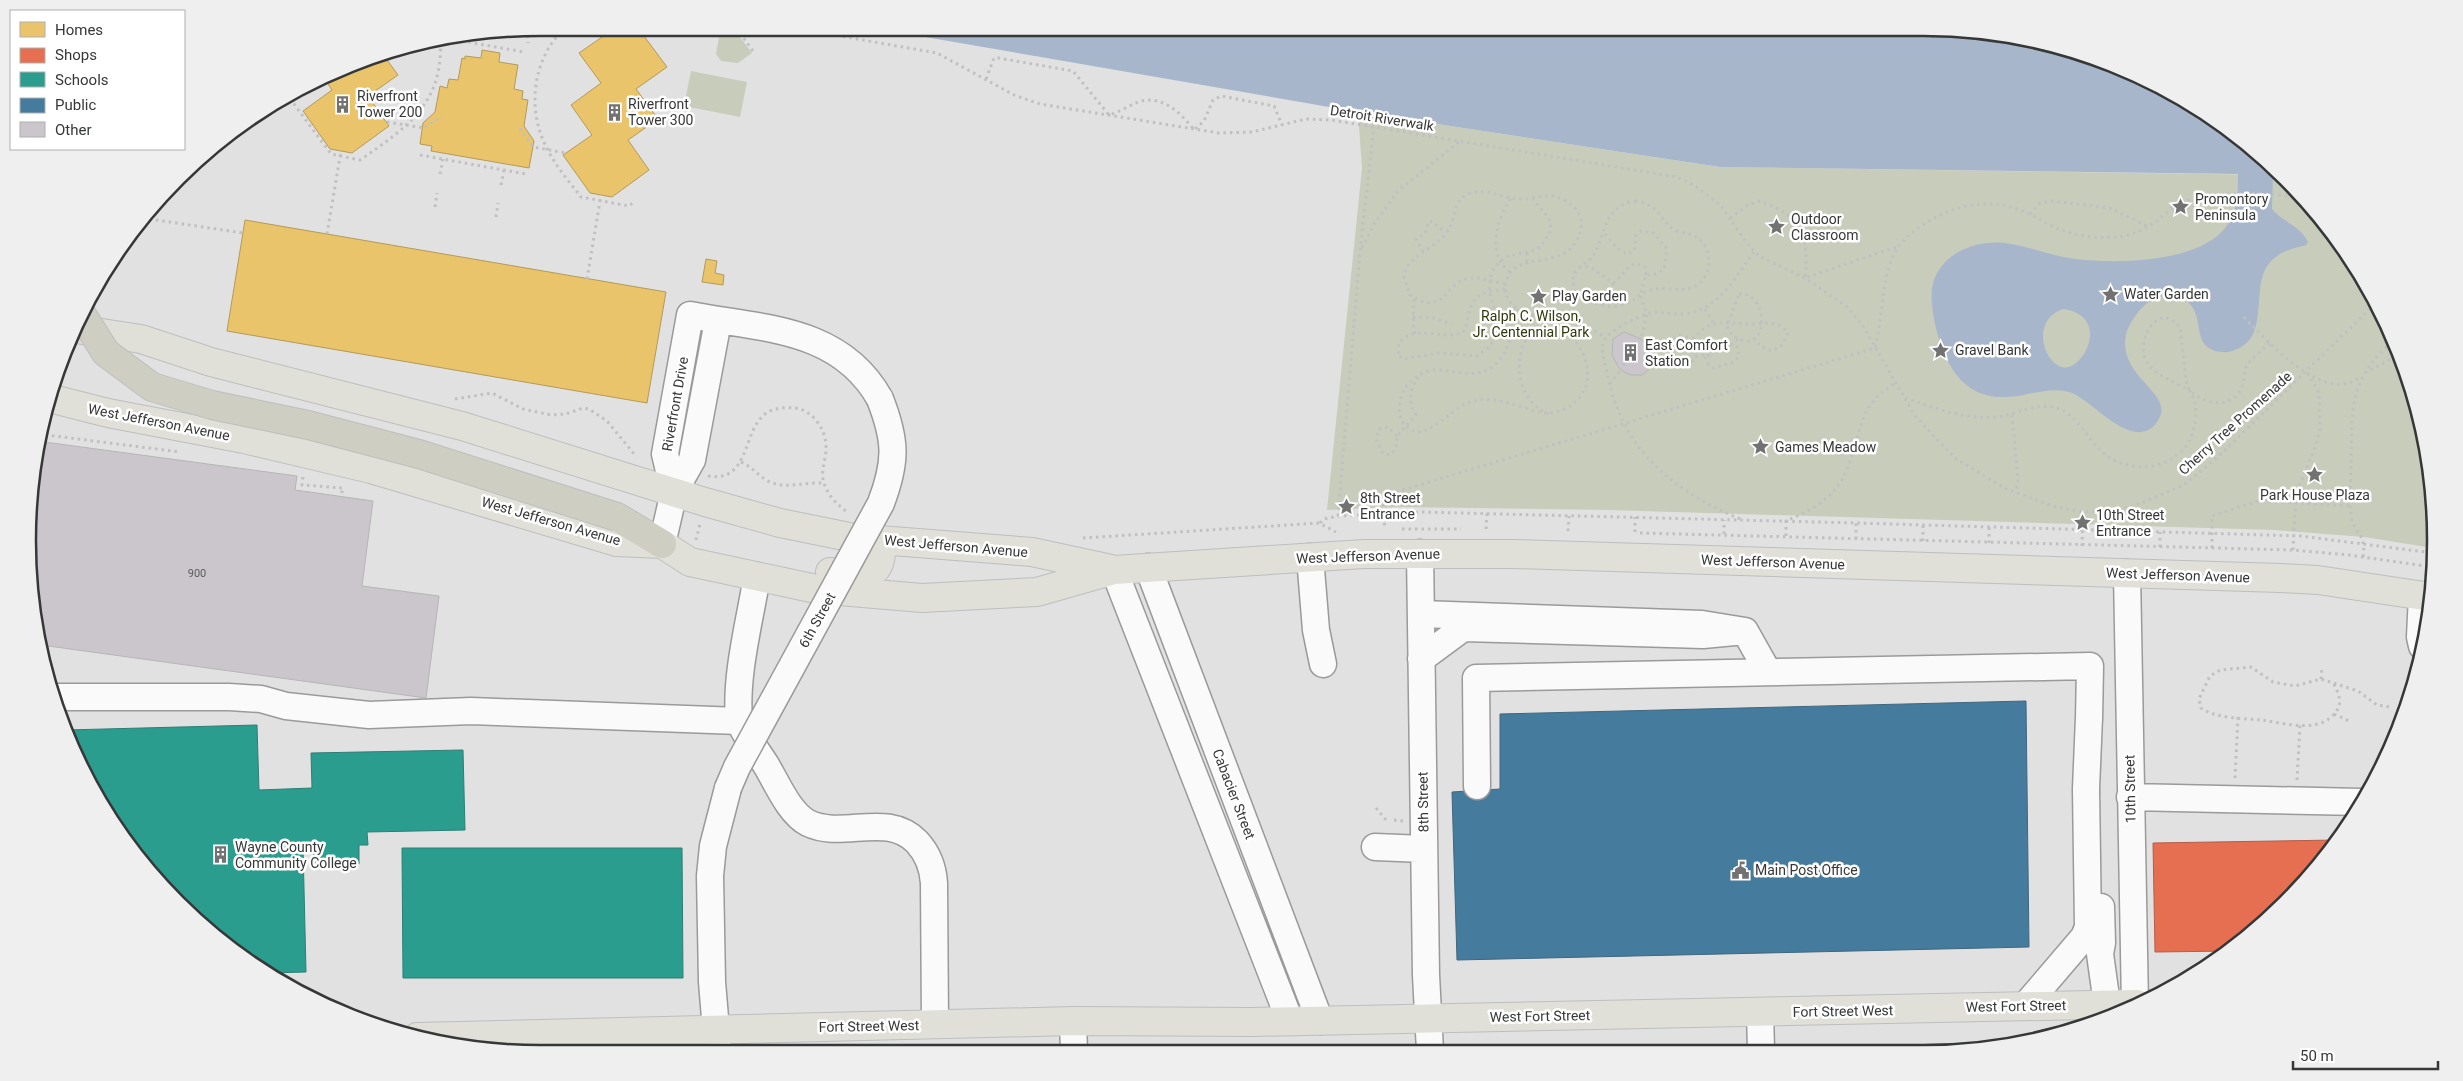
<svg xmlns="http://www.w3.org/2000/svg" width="2463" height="1081" font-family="Roboto,sans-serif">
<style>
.green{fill:#c8cdbb}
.water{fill:#a8b6cc;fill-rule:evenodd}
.homes{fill:#e9c46a;stroke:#b39a5b}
.shops{fill:#e76f51;stroke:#b25e49}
.schools{fill:#2a9d8f;stroke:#2e7e75}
.public{fill:#457b9d;stroke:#40677e}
.building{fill:#cbc6cc;stroke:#b6b5b6}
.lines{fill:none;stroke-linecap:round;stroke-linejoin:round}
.minor-casing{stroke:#9a9a9a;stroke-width:29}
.major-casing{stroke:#bdbebe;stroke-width:30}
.highway-casing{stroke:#bdbebe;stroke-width:30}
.path{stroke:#c0c0c1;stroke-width:3;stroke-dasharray:2.5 4;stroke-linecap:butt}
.minor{stroke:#fafafa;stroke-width:26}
.major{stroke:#e0e0d8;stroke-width:28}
.highway{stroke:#cecec2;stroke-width:28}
.minor-bridge-casing{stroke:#9a9a9a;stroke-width:29;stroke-linecap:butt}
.highway-bridge-casing{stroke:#bdbebe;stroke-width:30;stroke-linecap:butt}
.path-bridge{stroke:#c0c0c1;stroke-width:3;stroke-dasharray:2.5 4;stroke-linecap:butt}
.minor-bridge{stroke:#fafafa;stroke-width:26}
.highway-bridge{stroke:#cecec2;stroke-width:28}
.labels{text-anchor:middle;stroke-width:5;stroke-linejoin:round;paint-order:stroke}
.number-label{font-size:11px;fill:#5b5b5c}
.poi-label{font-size:14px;fill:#363737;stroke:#fff;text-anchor:start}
.street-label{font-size:14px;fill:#363737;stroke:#fff}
.park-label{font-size:14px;fill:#2f380d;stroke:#fff}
.rim{fill:none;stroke:#363737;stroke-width:2.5}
</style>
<rect width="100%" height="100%" fill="#e1e1e1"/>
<!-- green -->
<path class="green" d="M733,28L752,53L738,63L721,61L716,54L719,37Z
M691,71L747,82L740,117L684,106Z
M1358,112L1720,167L2280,175L2330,228L2383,314L2418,408L2434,507L2433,548L2364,537L2274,530L1609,510L1399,507L1327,510L1362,168Z"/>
<!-- water -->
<path class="water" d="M873,28H1923C1955,31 1989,32 2021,37C2105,50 2221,112 2279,174H2273L2272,209C2282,222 2301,226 2308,242L2306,245C2291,249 2277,252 2268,265C2250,288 2272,340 2232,351C2227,353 2220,352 2215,351C2195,344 2202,326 2194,310C2185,291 2161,293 2146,304C2138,311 2131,321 2127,331C2113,377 2179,393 2157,422C2134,454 2093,401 2072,393C2056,387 2039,392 2023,395C1978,404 1954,384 1940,342C1935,327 1930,304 1932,288C1938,254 1974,240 2005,243C2029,246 2051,256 2075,259C2118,264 2211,264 2232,217C2238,205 2238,187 2238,174L1720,167L1358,112ZM2063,309C2081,311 2094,323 2089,342C2087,350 2083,357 2077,362C2053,386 2022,323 2063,309Z"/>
<!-- homes -->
<path class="homes" d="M615,28H638L667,67L636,89L658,119L628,140L649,170L612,197L590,193L563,155L592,135L571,105L601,83L579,53Z
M482,50L500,53L499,62L518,65L514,89L523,91L522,99L528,100L524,126L534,141L529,168L431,151L432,146L420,144L423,123L435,112L440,86L447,88L449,79L458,80L462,58L465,59V56L481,58Z
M382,53L398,75L368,96L389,126L352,153L330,149L303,111L332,90L324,78Z
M245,220L666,292L647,403L227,331Z
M706,259L717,261L715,273L724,275L723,285L702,282Z"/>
<!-- shops -->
<path class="shops" d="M2337,840L2285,903L2235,947L2229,951L2155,952L2153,843Z"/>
<!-- schools -->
<path class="schools" d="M257,725L259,790L312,788L311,753L463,750L465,830L367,832L368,845H359V864H314L313,847H303L306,972L267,973L202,926L155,879L96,797L66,730Z
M402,848H682L683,978H403Z"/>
<!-- public -->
<path class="public" d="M2026,701L2029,947L1457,960L1452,792L1500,789V714Z"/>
<!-- building -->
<path class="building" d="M1624,332L1641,339L1650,350L1652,357L1650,368L1642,375H1631L1624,372L1619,368L1612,355L1613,339Z
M37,441L297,476L295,490L373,501L362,586L439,596L426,698L41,645L32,608L28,540Z"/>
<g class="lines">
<defs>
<path id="minor" d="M674,492L665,454L690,315C762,329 840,327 880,399
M662,544L674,492L692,460L718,321
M1420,553L1426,975L1430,1051
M1310,557L1316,630L1323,664
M1148,567L1320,1021
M1114,570L1290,1021
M2127,573L2135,1005
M757,576C750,620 735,675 739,719C741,730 760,755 766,765C777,783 789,813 808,823C843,840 887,811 917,842C928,854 933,867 934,883L935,1024
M1421,614L1702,624L1745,631L1703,635L1463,628L1421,659
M1745,631L1768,672
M2422,646L2420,637L2422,596
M53,697H229L261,699L286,706L369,715L471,711L739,721
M1477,786L1476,678L2090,666L2089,720
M2130,797L2361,802
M1375,847L1424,849
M2101,907L2102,943L2100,954L2107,1004
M2025,1006L2084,937L2088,927L2086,789L2089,717
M1760,1012L1761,1050
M1073,1021L1074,1052
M718,1053L712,982L710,876L713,846L728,788"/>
<path id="major" d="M76,329L141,339L211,362L462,426L705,502L780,523L854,538L1032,552L1111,569
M49,398L108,413L244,439L371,469L617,542L662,544L690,562L816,589L922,598L1037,592L1114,570L1364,554H1514L2280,578L2318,580L2431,597
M830,572C851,574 878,584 881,554L873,545L854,538
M417,1037L1073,1021L1252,1022L2137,1004"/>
<path id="highway" d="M617,517L662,544"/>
</defs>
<!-- minor casing -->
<use href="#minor" class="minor-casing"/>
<!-- major casing -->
<use href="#major" class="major-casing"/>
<!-- highway casing -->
<use href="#highway" class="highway-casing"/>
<!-- path -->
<path class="path" d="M565,28C534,56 527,105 544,142C552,162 568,180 581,197L629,206L634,202
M736,28L753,51
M834,28L840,36L937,53L1014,95L1040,104L1219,133L1252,132L1306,119L1331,120L1677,177L1694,185L1721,206L1746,242L1759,256L1805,278L1847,307L1863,326L1915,416L1955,458L2004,488L2052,506L2083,512L2112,511L2134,506L2184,485L2217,458L2376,303
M527,29L528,43
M462,41L524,52
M986,79L994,58H998L1073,71L1109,115C1119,112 1129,106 1138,102C1162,94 1181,113 1194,130L1204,121L1213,100L1221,96L1274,106L1282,125
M282,98L294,104L331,154L360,160C408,127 445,102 440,37
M420,155L526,174
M440,174L443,159
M501,185L504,170
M1635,201C1664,206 1657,221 1677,231C1684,234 1692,233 1698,238C1715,251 1712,281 1691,288C1679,292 1666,287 1654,289C1644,291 1638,298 1630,302C1611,311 1588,305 1574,290L1573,275C1579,266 1590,261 1593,256C1607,234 1602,206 1635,201Z
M435,207L437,193
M2030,214L2040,203L2051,201L2110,208L2147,226
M496,217L498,203
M143,218L243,233
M1730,218L1748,205L1759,201C1800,214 1810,238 1805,278L1899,246
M1605,234L1618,249L1627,254L1634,251L1636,235L1641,231L1654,233L1667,249L1664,269L1656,274L1646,275L1640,295L1647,314L1641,339
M1362,248L1374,224L1399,190L1459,142
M1423,252L1416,239L1425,233L1429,221L1433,222L1441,229L1448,231
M1527,253V263
M1579,267H1590L1613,283L1612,290L1604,297L1600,305
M1510,272C1486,254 1497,219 1511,198
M1613,283C1625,276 1629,256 1645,267L1646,275
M1505,284C1490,281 1470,272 1456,284C1443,295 1446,302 1425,303L1410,295L1404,277C1407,254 1435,250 1447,232C1457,220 1451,202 1468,194C1485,187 1502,198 1519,199C1532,200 1545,193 1557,197C1566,200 1576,207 1580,216C1583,223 1581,231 1578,238C1563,272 1514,249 1506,282C1504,289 1506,297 1511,303C1525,319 1546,315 1564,319C1579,323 1592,329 1605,337
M1505,289C1487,291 1473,293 1469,313C1467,320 1467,326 1463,332C1443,342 1415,322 1399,343L1398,356L1403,359L1439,353L1477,356L1489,347L1499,333L1498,321L1489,291L1491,275L1495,267L1505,257L1535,250L1542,245L1551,230L1549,218L1533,199
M1739,294C1762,291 1770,332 1751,341C1740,341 1731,337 1727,326Z
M1414,299L1413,324L1415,334
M1519,309C1511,330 1511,353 1492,367C1472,382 1450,366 1429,371C1392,381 1389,432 1422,432C1435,427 1446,417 1458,408C1484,390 1514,405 1541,413C1575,415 1598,386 1583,354C1577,340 1564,329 1553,318C1546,322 1538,325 1533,330C1509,355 1517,402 1549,414
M1705,309L1714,324
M1413,317L1433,318L1452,324
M2244,317C2266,340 2325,406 2360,377
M1694,339L1679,335L1673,340C1671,349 1677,360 1685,364L1693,361L1699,352
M1738,339L1734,343L1705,357L1699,352L1694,339C1709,317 1726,324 1747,324C1761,324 1778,319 1788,333L1781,346L1772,351L1762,347L1755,340
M1875,347C1883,318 1881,286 1892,258C1899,242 1912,232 1926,223C1953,205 1989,198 2020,210C2032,214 2042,221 2054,227C2074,236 2102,240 2124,236C2139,233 2153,225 2164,215C2168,212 2171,207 2175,205C2199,191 2275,191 2302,199
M1705,357L1709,365L1713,368L1734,362L1739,356L1736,341
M1623,365L1638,343
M2365,373L2398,355
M1610,384L1621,369
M1905,398C1935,408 1964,420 1997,417C2016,415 2033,403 2053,407C2086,414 2088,458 2129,465C2142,468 2155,467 2166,462C2181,455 2191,443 2194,428C2197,415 2197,402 2190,391C2169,378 2133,370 2146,335C2149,326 2156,319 2165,317L2177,323L2180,328L2187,386C2198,403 2228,411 2240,391C2245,383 2243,373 2247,365C2252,357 2263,350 2270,343
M455,399L492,393L523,409L551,415L566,414L583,408L589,409L607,421L635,455
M2012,415L2018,479L2016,493
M39,434L180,452
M1397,436L1387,427L1379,429L1376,439L1382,452L1390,455C1397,449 1397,444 1397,436L1416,415C1407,402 1410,390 1418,377
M741,462C753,467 759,477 770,482C786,489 806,482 824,483
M708,476C750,483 742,432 765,414C773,408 784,407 794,408C813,409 827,431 826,449C826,460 820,471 824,483C828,496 837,504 847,512
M303,477L302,485L343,488L341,496
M1382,497L1385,529
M1340,507L1366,501L1875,348
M1338,516L1360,251L1374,127
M1740,519C1674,491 1623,451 1608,377C1606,367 1601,353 1603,343C1606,331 1636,318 1647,314C1659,310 1670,315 1682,314C1718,312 1735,277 1754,252
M1320,523L1324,519L1338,516L1421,512L1856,523L2301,536L2433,553
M1402,529H1461
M1486,529L1487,513
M1568,531L1569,516
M1635,532V517
M1640,533L2293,550L2349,555L2432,567
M1724,534V520
M1786,536V521C1805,513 1824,504 1837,487C1857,461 1855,424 1872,403C1878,394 1887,389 1895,383
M1083,538L1319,523L1336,532
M1856,539V523
M696,540L700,524
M1923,541V525
M1989,543V527
M2082,546L2083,512
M2160,547V532
M2212,548V516L2258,501L2351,506
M2293,550L2296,493L2315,448L2320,429L2319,393L2307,372
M2427,552L2433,560
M2363,557C2367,532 2353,534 2351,515C2349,498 2351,479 2351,462C2352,411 2349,376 2393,342
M2321,679L2322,667
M2334,684C2339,694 2343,704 2335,713C2318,734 2285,723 2261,720C2242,718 2217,719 2201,708L2199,699L2210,676L2220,670L2251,667L2273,682L2295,686L2321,679L2358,691L2377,705L2390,707
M2334,714L2349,721
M2235,778L2238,717
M2297,780L2300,725
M1376,808L1386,820
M1394,820L1403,821"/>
<!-- minor -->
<use href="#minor" class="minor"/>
<!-- major -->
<use href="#major" class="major"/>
<!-- highway -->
<use href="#highway" class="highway"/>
<defs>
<path id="minor-bridge" d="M728,788L737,767L881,503C897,461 896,440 880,399"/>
<path id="highway-bridge" d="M82,315L106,353L152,387L212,405L308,425L419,454L617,517"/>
</defs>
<!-- minor-bridge casing -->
<use href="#minor-bridge" class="minor-bridge-casing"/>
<!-- highway-bridge casing -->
<use href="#highway-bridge" class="highway-bridge-casing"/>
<!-- path-bridge -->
<path class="path-bridge" d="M387,122L424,128L442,116
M520,128L533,147L566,153
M327,234L341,151
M587,279L601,195"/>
<!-- minor-bridge -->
<use href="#minor-bridge" class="minor-bridge"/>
<!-- highway-bridge -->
<use href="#highway-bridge" class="highway-bridge"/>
</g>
<!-- icons -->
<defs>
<symbol id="building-bare" viewBox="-9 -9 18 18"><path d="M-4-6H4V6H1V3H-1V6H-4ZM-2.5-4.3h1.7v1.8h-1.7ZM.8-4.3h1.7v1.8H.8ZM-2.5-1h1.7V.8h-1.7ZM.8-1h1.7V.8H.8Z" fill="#727272" stroke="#fff" stroke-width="2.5" paint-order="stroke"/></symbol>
<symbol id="sight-bare" viewBox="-9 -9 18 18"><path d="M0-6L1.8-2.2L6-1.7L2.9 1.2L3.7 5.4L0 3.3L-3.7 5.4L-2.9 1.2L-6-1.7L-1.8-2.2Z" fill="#727272" stroke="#fff" stroke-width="2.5" paint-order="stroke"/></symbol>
<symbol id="civic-bare" viewBox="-9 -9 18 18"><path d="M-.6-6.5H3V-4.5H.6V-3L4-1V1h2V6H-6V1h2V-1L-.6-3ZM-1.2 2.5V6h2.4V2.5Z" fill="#727272" stroke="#fff" stroke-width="2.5" paint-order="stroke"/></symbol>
</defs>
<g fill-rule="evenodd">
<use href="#building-bare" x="330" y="92" width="25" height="25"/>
<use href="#building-bare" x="602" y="100" width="25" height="25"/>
<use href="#sight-bare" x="2168" y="194" width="25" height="25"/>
<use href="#sight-bare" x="1764" y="214" width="25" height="25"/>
<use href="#sight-bare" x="2098" y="282" width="25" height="25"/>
<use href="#sight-bare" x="1526" y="284" width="25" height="25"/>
<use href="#sight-bare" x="1928" y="338" width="25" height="25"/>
<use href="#building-bare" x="1618" y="340" width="25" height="25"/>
<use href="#sight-bare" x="1748" y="434" width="25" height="25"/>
<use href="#sight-bare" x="2302" y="462" width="25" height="25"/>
<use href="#sight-bare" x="1334" y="494" width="25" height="25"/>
<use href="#sight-bare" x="2070" y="510" width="25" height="25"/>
<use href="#building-bare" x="208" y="842" width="25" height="25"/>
<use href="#civic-bare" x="1728" y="858" width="25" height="25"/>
</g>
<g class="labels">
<!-- number labels -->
<g class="number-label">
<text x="197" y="577">900</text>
</g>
<!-- poi labels -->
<g class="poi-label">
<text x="357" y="101">Riverfront<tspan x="357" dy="16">Tower 200</tspan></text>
<text x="628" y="109">Riverfront<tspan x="628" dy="16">Tower 300</tspan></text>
<text x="2195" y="204">Promontory<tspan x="2195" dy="16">Peninsula</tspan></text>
<text x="1791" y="224">Outdoor<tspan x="1791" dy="16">Classroom</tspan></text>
<text x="2124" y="299">Water Garden</text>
<text x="1552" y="301">Play Garden</text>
<text x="1645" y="350">East Comfort<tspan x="1645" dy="16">Station</tspan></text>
<text x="1955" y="355">Gravel Bank</text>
<text x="1775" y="452">Games Meadow</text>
<text x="2315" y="500" text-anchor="middle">Park House Plaza</text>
<text x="1360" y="503">8th Street<tspan x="1360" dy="16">Entrance</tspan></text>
<text x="2096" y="520">10th Street<tspan x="2096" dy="16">Entrance</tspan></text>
<text x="235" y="852">Wayne County<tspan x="235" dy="16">Community College</tspan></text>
<text x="1755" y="875">Main Post Office</text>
</g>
<!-- street labels -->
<g class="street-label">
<text transform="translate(1382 118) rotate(9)" y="5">Detroit Riverwalk</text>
<text transform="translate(675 404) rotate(-80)" y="5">Riverfront Drive</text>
<text transform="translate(159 422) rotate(11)" y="5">West Jefferson Avenue</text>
<text transform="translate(2235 423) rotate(-42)" y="5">Cherry Tree Promenade</text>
<text transform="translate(551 521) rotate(16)" y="5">West Jefferson Avenue</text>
<text transform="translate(956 546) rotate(5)" y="5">West Jefferson Avenue</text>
<text transform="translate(1368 556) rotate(-2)" y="5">West Jefferson Avenue</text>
<text transform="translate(1773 562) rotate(2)" y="5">West Jefferson Avenue</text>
<text transform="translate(2178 575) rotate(2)" y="5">West Jefferson Avenue</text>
<text transform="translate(817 620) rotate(-61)" y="5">6th Street</text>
<text transform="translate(2130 789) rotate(-91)" y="5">10th Street</text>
<text transform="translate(1234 794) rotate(69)" y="5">Cabacier Street</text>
<text transform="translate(1423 802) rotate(-91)" y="5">8th Street</text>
<text transform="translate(2016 1006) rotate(-1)" y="5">West Fort Street</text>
<text transform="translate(1843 1011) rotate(-1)" y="5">Fort Street West</text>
<text transform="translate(1540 1016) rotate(-1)" y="5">West Fort Street</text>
<text transform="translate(869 1026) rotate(-1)" y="5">Fort Street West</text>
</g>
<!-- park labels -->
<g class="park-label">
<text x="1531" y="321">Ralph C. Wilson,<tspan x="1531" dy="16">Jr. Centennial Park</tspan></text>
</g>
</g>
<!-- crop -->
<path d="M0 0H2463V1081H0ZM540 36H1923A504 504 0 0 1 2427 540V541A504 504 0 0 1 1923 1045H540A504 504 0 0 1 36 541V540A504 504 0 0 1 540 36Z" fill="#efefef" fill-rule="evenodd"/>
<path class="rim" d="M540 36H1923A504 504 0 0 1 2427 540V541A504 504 0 0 1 1923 1045H540A504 504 0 0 1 36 541V540A504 504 0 0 1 540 36Z"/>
<!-- legend -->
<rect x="10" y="10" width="175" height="140" fill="#ffffff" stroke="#afafaf"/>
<rect x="20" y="22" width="25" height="15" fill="#e9c46a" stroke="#afafaf"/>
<text x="55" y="35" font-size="15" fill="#363737">Homes</text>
<rect x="20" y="48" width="25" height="15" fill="#e76f51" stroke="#afafaf"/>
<text x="55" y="60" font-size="15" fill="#363737">Shops</text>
<rect x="20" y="72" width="25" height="15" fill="#2a9d8f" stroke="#afafaf"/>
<text x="55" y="85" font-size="15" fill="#363737">Schools</text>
<rect x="20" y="98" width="25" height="15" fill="#457b9d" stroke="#afafaf"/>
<text x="55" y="110" font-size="15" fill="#363737">Public</text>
<rect x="20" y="122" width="25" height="15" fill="#cbc6cc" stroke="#afafaf"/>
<text x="55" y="135" font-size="15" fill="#363737">Other</text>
<!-- scale -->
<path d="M2293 1061v8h145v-8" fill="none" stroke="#363737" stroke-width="2.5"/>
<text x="2300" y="1061" font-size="15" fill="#363737" stroke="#ffffff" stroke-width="4" paint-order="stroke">50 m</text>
</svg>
